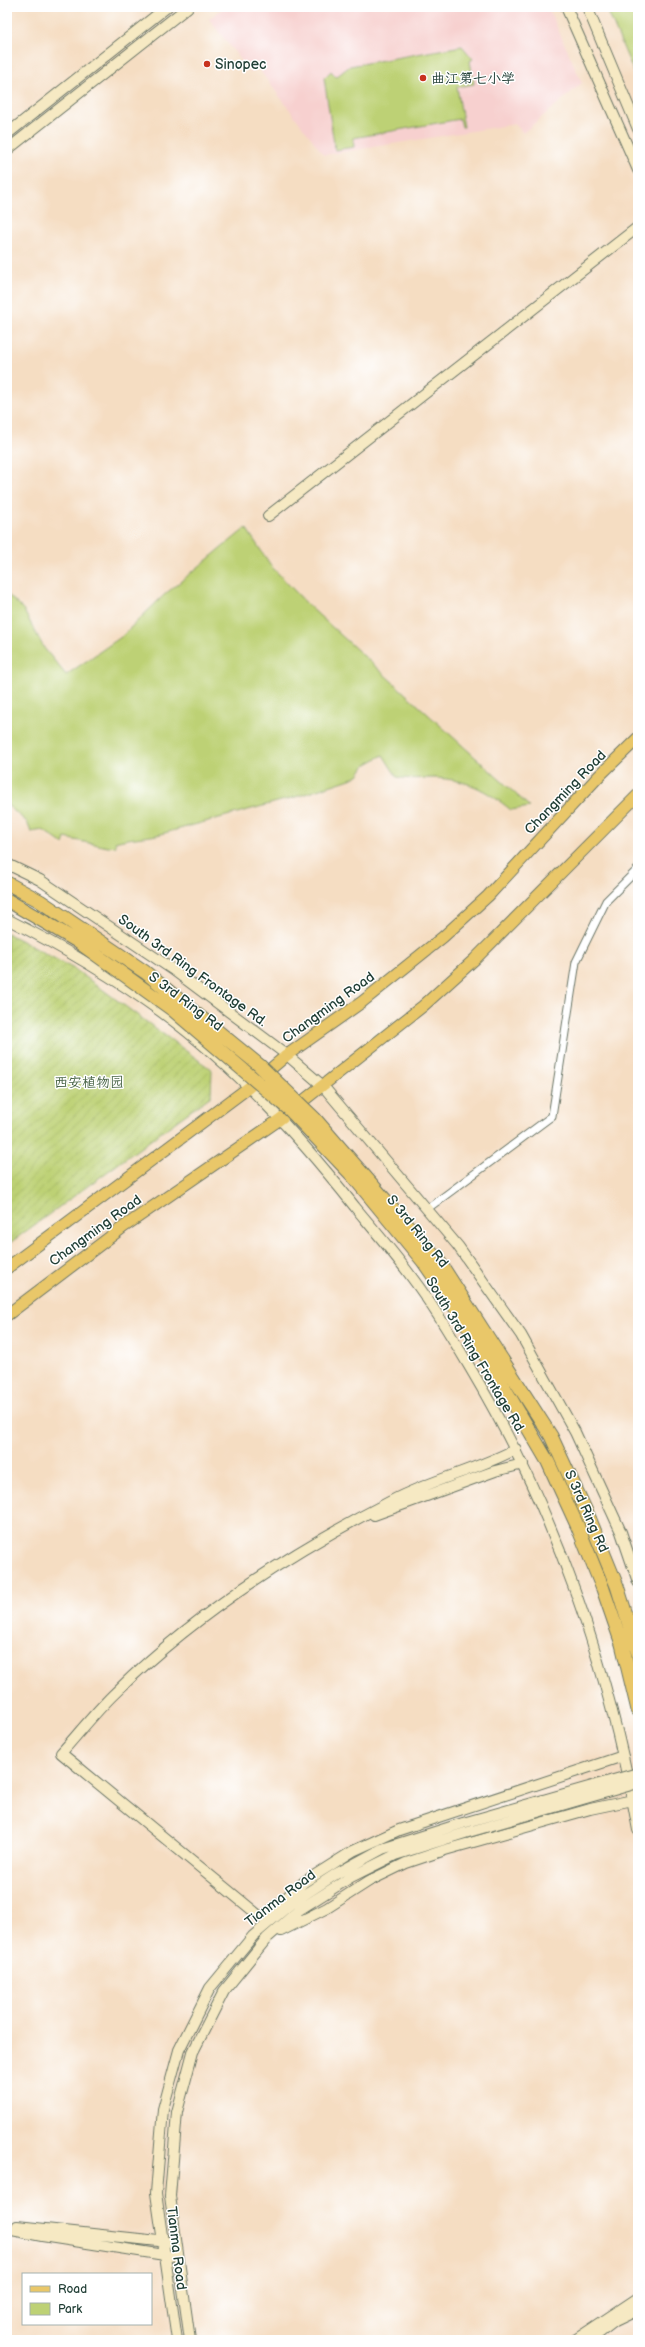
<svg xmlns="http://www.w3.org/2000/svg" width="645" height="2347" font-family="'Balsamiq Sans','LXGW WenKai TC',sans-serif">
<style>
.built{fill:#f7d0cf}
.green{fill:#bdd175;stroke:#6e8754}
.garden{fill:url(#garden-furrows);stroke:#6e8754}
.lines{fill:none;stroke-linecap:round;stroke-linejoin:round}
.street-casing{stroke:#6a7566;stroke-width:9}
.secondary-casing{stroke:#6a7566;stroke-width:12}
.primary-casing{stroke:#6a7566;stroke-width:13}
.highway-casing{stroke:#6a7566;stroke-width:15}
.street{stroke:#fff;stroke-width:7}
.secondary{stroke:#f6e9c3;stroke-width:10}
.primary{stroke:#e9c769;stroke-width:11}
.highway{stroke:#e9c769;stroke-width:13}
.secondary-bridge-casing{stroke:#6a7566;stroke-width:12;stroke-linecap:butt}
.highway-bridge-casing{stroke:#6a7566;stroke-width:15;stroke-linecap:butt}
.secondary-bridge{stroke:#f6e9c3;stroke-width:10}
.highway-bridge{stroke:#e9c769;stroke-width:13}
.poi-dot{fill:#c8321e;stroke:#fff;stroke-width:1.5}
.labels{text-anchor:middle;stroke-width:3;stroke-linejoin:round;paint-order:stroke}
.poi-label{font-size:14px;fill:#1f3d34;stroke:#fff;text-anchor:start}
.street-label{font-size:14px;fill:#1f3d34;stroke:#fff}
.park-label{font-size:14px;fill:#466244;stroke:#fff}
</style>
<defs>
<pattern id="garden-furrows" width="10" height="10" patternUnits="userSpaceOnUse"><rect width="10" height="10" fill="#bdd175"/><path d="M-1 1l2-2M0 10L10 0M9 11l2-2" fill="none" stroke="#a2b466"/></pattern>
</defs>
<rect width="100%" height="100%" fill="#fff"/>
<filter id="ink" filterUnits="userSpaceOnUse"><feTurbulence type="fractalNoise" baseFrequency=".025" numOctaves="2"/><feDisplacementMap in="SourceGraphic" scale="8" xChannelSelector="R" yChannelSelector="G"/><feConvolveMatrix kernelMatrix="1 2 1 2 8 2 1 2 1" color-interpolation-filters="sRGB"/></filter>
<filter id="wash" filterUnits="userSpaceOnUse"><feTurbulence type="fractalNoise" baseFrequency=".012" numOctaves="4" result="noise"/><feDisplacementMap in="SourceGraphic" scale="16" xChannelSelector="R" yChannelSelector="G"/><feGaussianBlur stdDeviation="0.9" result="paint"/><feColorMatrix in="noise" values="0 0 0 0 0 0 0 0 0 0 0 0 0 0 0 0 0 1.4 0 .05"/><feComposite in="paint" operator="in"/></filter>
<g filter="url(#wash)">
<rect width="100%" height="100%" fill="#f5ddc2"/>
<!-- built -->
<path class="built" d="M224,7H548L582,83L523,133L515,124L324,155L258,68L251,73L209,19Z"/>
<!-- green -->
<path class="green" d="M606,7H638V82Z
M462,46L473,59L470,61L474,84L457,87L464,127H462L460,119L353,138L354,147L335,150L324,78L331,71L336,77L350,66Z
M246,528L272,567L310,607L530,807L511,810C485,789 468,780 435,778C422,778 409,780 397,777L383,755L365,765L358,775L350,779L299,796L161,834C145,838 131,837 115,842L116,846L108,847L65,838L63,844L43,830L31,832L27,822L7,805V594L23,609L44,648L66,675L121,637L164,595Z"/>
<!-- garden -->
<path class="garden" d="M7,933L76,970L212,1070L211,1096L7,1245Z"/>
</g>
<g filter="url(#ink)">
<g class="lines">
<defs>
<path id="street" d="M427,1209L552,1116L576,962L606,901L638,869"/>
<path id="secondary" d="M566,7L638,170
M587,7L638,129
M7,134L167,7
M7,150L188,7
M268,516L638,227
M7,864L40,880L172,969L287,1055L323,1086L458,1246L521,1335L575,1432L621,1532L638,1582
M7,919C60,946 112,976 160,1011C233,1064 300,1137 355,1207C375,1231 395,1254 413,1279C434,1307 452,1337 469,1366C556,1512 608,1664 638,1830
M374,1515L495,1471L523,1464
M263,1918L304,1882L353,1851L399,1830L623,1756
M268,1923L61,1753C79,1733 96,1711 116,1692C196,1613 293,1551 393,1500C433,1479 477,1470 516,1449
M281,1931L327,1908L369,1881L406,1863L445,1850L590,1809L633,1800
M17,2226L168,2242
M7,2229L42,2236L171,2256
M177,2340L156,2193L163,2109L179,2050L210,1988L253,1936L293,1902L336,1874L382,1849L463,1823
M190,2340L170,2196L177,2112L193,2052L224,1991L267,1938L299,1910L351,1877L395,1855L465,1833
M575,2340L638,2298
M590,2340L615,2321L638,2310"/>
<path id="primary" d="M7,1268L248,1088L287,1055L362,1002L443,937L488,896L598,777L638,738
M7,1315L122,1228L279,1120L423,1006L475,959L638,795"/>
<path id="highway" d="M590,1520L617,1586L638,1653
M577,1525L603,1589L622,1644L638,1710"/>
</defs>
<!-- street casing -->
<use href="#street" class="street-casing"/>
<!-- secondary casing -->
<use href="#secondary" class="secondary-casing"/>
<!-- primary casing -->
<use href="#primary" class="primary-casing"/>
<!-- highway casing -->
<use href="#highway" class="highway-casing"/>
<!-- street -->
<use href="#street" class="street"/>
<!-- secondary -->
<use href="#secondary" class="secondary"/>
<!-- primary -->
<use href="#primary" class="primary"/>
<!-- highway -->
<use href="#highway" class="highway"/>
<defs>
<path id="secondary-bridge" d="M463,1823L638,1773
M465,1833L638,1783"/>
<path id="highway-bridge" d="M7,883L40,901L145,972L259,1065L315,1119L440,1263L551,1436L590,1520
M7,900L77,941L173,1010L289,1109L352,1175L423,1261L468,1326L548,1462L577,1525"/>
</defs>
<!-- secondary-bridge casing -->
<use href="#secondary-bridge" class="secondary-bridge-casing"/>
<!-- highway-bridge casing -->
<use href="#highway-bridge" class="highway-bridge-casing"/>
<!-- secondary-bridge -->
<use href="#secondary-bridge" class="secondary-bridge"/>
<!-- highway-bridge -->
<use href="#highway-bridge" class="highway-bridge"/>
</g>
</g>
<!-- markers -->
<g class="poi-dot">
<circle cx="207" cy="64" r="4"/>
<circle cx="423" cy="78" r="4"/>
</g>
<g class="labels">
<!-- poi labels -->
<g class="poi-label">
<text x="215" y="69">Sinopec</text>
<text x="431" y="83">曲江第七小学</text>
</g>
<!-- street labels -->
<g class="street-label">
<text transform="translate(565 792) rotate(-46)" y="5">Changming Road</text>
<text transform="translate(193 970) rotate(36)" y="5">South 3rd Ring Frontage Rd.</text>
<text transform="translate(186 1001) rotate(37)" y="5">S 3rd Ring Rd</text>
<text transform="translate(328 1007) rotate(-36)" y="5">Changming Road</text>
<text transform="translate(95 1230) rotate(-36)" y="5">Changming Road</text>
<text transform="translate(418 1231) rotate(51)" y="5">S 3rd Ring Rd</text>
<text transform="translate(476 1355) rotate(59)" y="5">South 3rd Ring Frontage Rd.</text>
<text transform="translate(587 1511) rotate(66)" y="5">S 3rd Ring Rd</text>
<text transform="translate(280 1898) rotate(-37)" y="5">Tianma Road</text>
<text transform="translate(177 2248) rotate(83)" y="5">Tianma Road</text>
</g>
<!-- park labels -->
<g class="park-label">
<text x="89" y="1087">西安植物园</text>
</g>
</g>
<!-- margin -->
<rect width="645" height="2347" fill="none" stroke="#fff" stroke-width="24"/>
<!-- legend -->
<rect x="22" y="2273" width="130" height="52" fill="#ffffff" stroke="#a5b1ae"/>
<rect x="30" y="2286" width="20" height="6" fill="#e9c769" stroke="#a5b1ae"/>
<text x="58" y="2293" font-size="12" fill="#1f3d34">Road</text>
<rect x="30" y="2303" width="20" height="12" fill="#bdd175" stroke="#a5b1ae"/>
<text x="58" y="2313" font-size="12" fill="#1f3d34">Park</text>
</svg>
